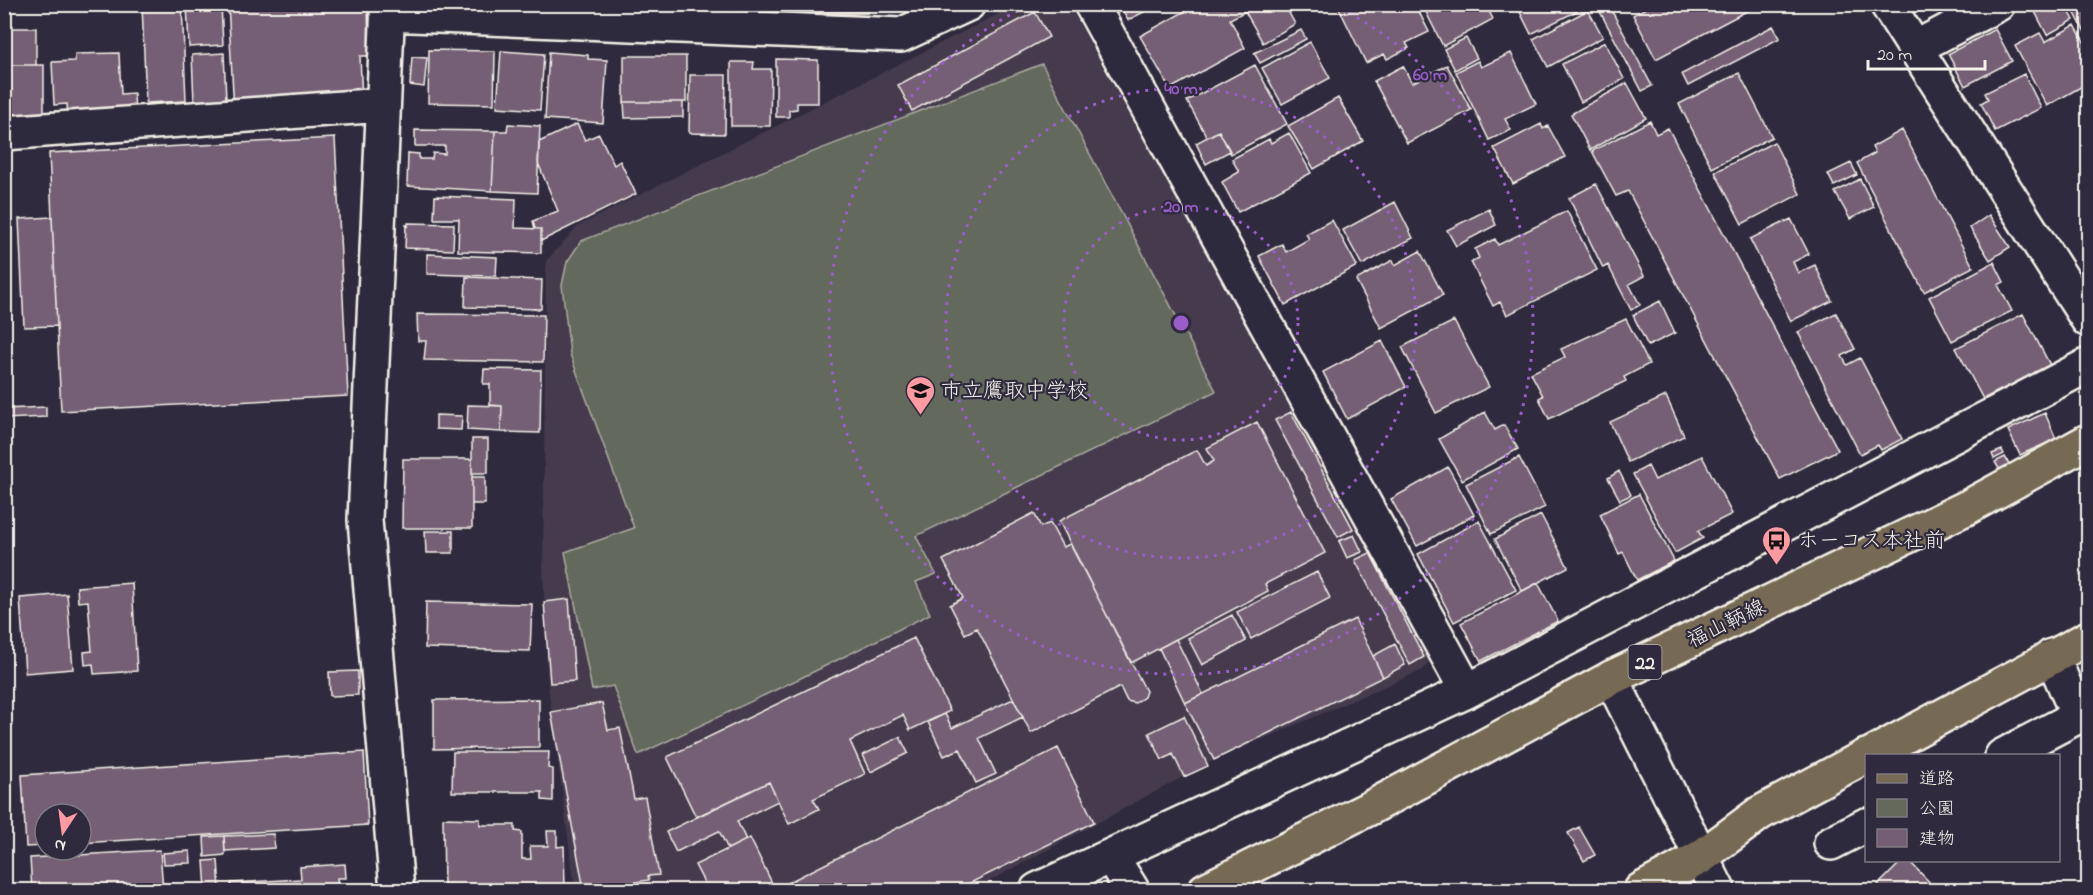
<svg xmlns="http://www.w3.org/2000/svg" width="2093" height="895" font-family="'Indie Flower','Klee One',sans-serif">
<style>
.built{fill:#443a4e}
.green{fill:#64695b;stroke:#acada2;stroke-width:1.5}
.building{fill:#745e75;stroke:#f4f1e8;stroke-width:1.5}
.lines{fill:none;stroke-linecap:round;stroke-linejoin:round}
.minor-casing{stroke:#f4f1e8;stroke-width:38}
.major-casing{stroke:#f4f1e8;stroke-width:38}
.minor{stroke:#2f2a3d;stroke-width:33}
.major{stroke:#776a54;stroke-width:33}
.ring{fill:none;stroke:#995dc9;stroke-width:3;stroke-dasharray:3 6}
.labels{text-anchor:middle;stroke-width:4.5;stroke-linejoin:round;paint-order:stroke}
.shield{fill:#2f2a3d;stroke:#b9b5b5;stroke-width:1.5}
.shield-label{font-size:20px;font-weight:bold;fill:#f4f1e8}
.poi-label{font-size:21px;fill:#f4f1e8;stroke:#2f2a3d;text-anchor:start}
.street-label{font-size:21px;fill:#f4f1e8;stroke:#2f2a3d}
.centre{fill:#995dc9;stroke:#2f2a3d;stroke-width:3}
.ring-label{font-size:18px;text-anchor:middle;font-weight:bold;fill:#995dc9;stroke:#2f2a3d;stroke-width:4.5;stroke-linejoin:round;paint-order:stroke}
</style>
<rect width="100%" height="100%" fill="#2f2a3d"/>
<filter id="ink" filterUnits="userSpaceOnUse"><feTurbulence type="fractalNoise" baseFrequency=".0167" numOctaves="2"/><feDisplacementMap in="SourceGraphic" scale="12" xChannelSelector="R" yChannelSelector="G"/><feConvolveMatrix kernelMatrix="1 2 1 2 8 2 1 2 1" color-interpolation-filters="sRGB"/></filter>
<g filter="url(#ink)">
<!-- built -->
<path class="built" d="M1016,5H1069L1431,660L1423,670L1214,760L973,890H575L548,685L543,571L546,261L578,226Z"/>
<!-- green -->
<path class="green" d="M1042,64L1216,391L916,536L936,574L916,582L930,614L809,674L638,755L613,686L592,690L565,552L634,528L570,354L562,285L567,262L581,241Z"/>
<!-- building -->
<path class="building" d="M142,4H182L186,101L146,103Z
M187,4H221L223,45L189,47Z
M228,4H368L369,56H360L362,101L234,110Z
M592,4H649V11L592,9Z
M654,4H684L683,12L654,11Z
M723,4H775V13L723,12Z
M781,4H868V13H781Z
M1145,4L1148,10L1128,20L1122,9L1130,4Z
M1198,4H1240L1244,12L1230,19L1245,48L1170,89L1140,36Z
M1241,4H1297L1299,7L1289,13L1295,24L1263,43Z
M1337,4H1415L1429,32L1406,43L1409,48L1387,59L1384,54L1366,63Z
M1422,4H1485L1493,19L1443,46Z
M1516,4H1579L1581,9L1531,34Z
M1596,4H1608L1652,86L1642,91Z
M1653,4H1760L1656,59L1633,15Z
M1929,4H1943L1933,11Z
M2031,4H2065L2074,20L2047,35Z
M2070,4H2088V38Z
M1588,10L1603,37L1548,67L1533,39Z
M1035,12L1049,37L912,111L898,85Z
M2075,25L2088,49V83L2047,106L2015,46L2040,33L2045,42Z
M1773,26L1780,38L1688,86L1682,74Z
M8,28H36V65H9Z
M1995,29L2012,61L1965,86L1948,54Z
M1301,30L1306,39L1260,63L1254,53Z
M1466,38L1477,58L1455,70L1444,49Z
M1310,42L1330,78L1282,104L1262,68Z
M1605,42L1624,79L1581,102L1562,64Z
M429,50L495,51L494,104L428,103Z
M501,51L544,54L540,110L497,107Z
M549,52L588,55V59L607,60L603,123L545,119Z
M119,53L121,94L134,93L135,115L68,117L67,104L54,105L52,62L75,61V54Z
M224,53L226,100L194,102L192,55Z
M1511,53L1536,104L1505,119L1511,130L1489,140L1456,72L1478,61L1481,67Z
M624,56H686V102H624Z
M412,57L427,58L424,87L410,85Z
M776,59L818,60V103H797V109L789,110V117H776Z
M731,62H754L753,69H771L770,126H731Z
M4,65H44V122H4Z
M1255,65L1287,124L1231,154L1219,131L1207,137L1187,101Z
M1447,65L1471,110L1407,143L1374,81L1403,66L1412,83Z
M1739,73L1772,137L1712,168L1679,104Z
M2024,74L2041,108L1995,131L1981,103L1988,99L1985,93Z
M690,75H726L725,134L689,133Z
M1627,83L1646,118L1590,150L1571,114Z
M1338,98L1363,141L1314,169L1288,126Z
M624,102H683V117L625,118Z
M1650,121L1656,134L1668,128L1838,450L1780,479L1628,191L1616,196L1592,151Z
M508,124L540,126L537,193L492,191L495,131H507Z
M577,124L585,140L599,134L614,165L620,161L636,194L541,241V229H535L533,221L558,211L538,163L539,142Z
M1541,124L1543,129L1548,126L1565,157L1513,184L1494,148Z
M415,130L495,131L492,191L407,186L408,153L419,154V159H432L433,153L445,154V146H415Z
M1902,130L1973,267L1924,292L1857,163L1875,153L1872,147Z
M1219,131L1230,151L1206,164L1196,143Z
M1289,133L1311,173L1238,212L1222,182L1239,172L1232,159L1269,139L1271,143Z
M335,138L348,396L61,411L49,153Z
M1774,142L1800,194L1742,224L1715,172Z
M1851,163L1857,175L1834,186L1828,174Z
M1860,179L1874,207L1850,219L1835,192Z
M1596,184L1644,276L1629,284L1640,305L1631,310L1608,265L1603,268L1569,198Z
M435,196L516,199L515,228L541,229V253L458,251L459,219H434Z
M1395,202L1413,238L1362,265L1343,230Z
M1489,209L1496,225L1456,246L1447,230Z
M1567,211L1597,270L1507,315L1500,302L1493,306L1471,262L1479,258L1475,249L1495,239L1498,245Z
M1989,215L2010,247L1990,260L1970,228Z
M52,217L57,326L24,327L19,219Z
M1791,219L1809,254L1793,262L1798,273L1815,265L1832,301L1791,321L1750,239Z
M1332,220L1357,266L1285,305L1259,256L1282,244L1286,252L1309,239L1306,234Z
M408,223L454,224L453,250L405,248L406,225L408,226Z
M1420,251L1443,295L1381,328L1356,280L1393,260L1395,265Z
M427,254L497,257L496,276L427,274Z
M1994,262L2004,282L1998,285L2012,311L1952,341L1929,297Z
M466,277L542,280L541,309L465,307Z
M1660,301L1675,333L1648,346L1633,315Z
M1836,313L1855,349L1842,356L1847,365L1860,358L1902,439L1881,450L1878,445L1860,454L1798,332Z
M417,314L544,315L543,362L424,360L426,341H418Z
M2023,314L2050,365L1983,399L1956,348Z
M1626,319L1649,364L1624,377L1626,381L1549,419L1539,398L1543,396L1531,373L1565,357L1561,349Z
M1454,321L1489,387L1436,413L1402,347Z
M1382,341L1406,387L1347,419L1323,372Z
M484,369L541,370L540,433L501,432L502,406L490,405V384H483Z
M1666,396L1684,436L1628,462L1610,422Z
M468,405L502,406L501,432L467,430Z
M46,407V417L4,419V409Z
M1291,412L1353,529L1338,537L1275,420Z
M1485,412L1495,430L1504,425L1518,449L1462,480L1439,439Z
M2045,413L2056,439L2020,455L2008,430Z
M436,415L462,416L461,430L436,429Z
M1257,422L1325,553L1265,584L1268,591L1131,663L1059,521L1197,450L1206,466L1214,461L1207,448Z
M472,439H488V473H472Z
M2002,450L2004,454L1994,459L1992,454Z
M1702,456L1732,514L1698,531L1703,538L1675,553L1633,474L1648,466L1655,480Z
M1519,457L1545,507L1491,534L1466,484Z
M2005,457L2011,467L2001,472L1995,462Z
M403,459H472V528H402Z
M1448,467L1474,515L1417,546L1391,499Z
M1619,471L1631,495L1620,500L1608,478Z
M472,477H485V504H472Z
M1639,494L1674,561L1637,580L1623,552L1619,554L1600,514Z
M1034,513L1041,527L1050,523L1063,547L1070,544L1146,691L1144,697L1135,703L1127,701L1120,687L1031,733L977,628L965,634L950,605L963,598L943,560Z
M1541,515L1568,567L1522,591L1495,539Z
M1479,521L1516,590L1454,622L1418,554Z
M425,531H453V553H426Z
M1354,535L1362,552L1347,558L1339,541Z
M1370,553L1424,657L1410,665L1355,560Z
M1317,572L1330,598L1251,639L1237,612Z
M132,583L137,671L94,674L93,664L85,665L84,652L92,651L88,601L78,602L77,587Z
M1538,583L1558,621L1481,661L1461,623Z
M67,594L73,669L25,673L20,598Z
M569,599L575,681L550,683L544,602Z
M426,602L532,604L530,651L425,648Z
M1232,615L1246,641L1202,665L1188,638Z
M1355,619L1383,677L1214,760L1185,703Z
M914,638L950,711L910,730L903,715L850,741L865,774L813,799L819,809L789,824L769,782L696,817L667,757Z
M1176,639L1203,694L1185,703L1159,648Z
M1395,644L1405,665L1383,677L1373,656Z
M358,671V695L330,696L329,672Z
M539,699V747L434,749V700Z
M1013,699L1023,717L979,738L996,774L976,783L960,749L944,756L928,722L945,714L952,728Z
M602,703L608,730L620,728L634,799L645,797L659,875L648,876L649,880L584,890L551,712Z
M1184,716L1208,766L1184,777L1173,754L1162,760L1149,733Z
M900,737L908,753L871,772L863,755Z
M1058,748L1094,822L956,890H708L695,865L750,838L775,889Z
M364,752L368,825L81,843V814H45V846L26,847L22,775Z
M453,752H549L548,768L553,769V801L542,800V792H452Z
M769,782L778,801L737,821L746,840L728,849L719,831L676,852L666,832Z
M443,818L480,819V825H515V831L522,832V859H531L530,846H548L547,831H557V847L564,846L565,890H444Z
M1579,827L1595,855L1584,861L1568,833Z
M273,834L275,848L225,851L224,836Z
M224,836L225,855L205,857L204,837Z
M160,850L163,890H32L30,858Z
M190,851L191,863L164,864L163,853Z
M218,860L220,890H206L204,861Z
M1903,860H1908L1937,890H1877L1875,888Z
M345,864L346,878H337L338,890H231V883L301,879L300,867Z"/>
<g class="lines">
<defs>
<path id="minor" d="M388,4L365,520L397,890
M1091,4L1467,691
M1887,4L2088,320
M387,14L901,35L968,4
M1915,48L1998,4
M4,133L383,105
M2052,656L2078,716
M1611,678L1718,890
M2002,756L2088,711
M1831,843L1866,825
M1111,856L1132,890
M1037,890L1467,691L2088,365"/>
<path id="major" d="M1868,756L2088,638
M1205,890L1370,808L1611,678L1968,507L2088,441
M1641,890L1701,857L1760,813L1866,756"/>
</defs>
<!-- minor casing -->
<use href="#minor" class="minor-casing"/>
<!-- major casing -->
<use href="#major" class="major-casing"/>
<!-- minor -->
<use href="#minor" class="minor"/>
<!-- major -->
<use href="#major" class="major"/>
</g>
</g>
<!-- distance rings -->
<g class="ring">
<circle cx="1181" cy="323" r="117"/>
<circle cx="1181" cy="323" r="235"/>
<path d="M1333 5A352 352 0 1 1 1029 5"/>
</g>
<!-- icons -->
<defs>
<symbol id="school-pin" viewBox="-11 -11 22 30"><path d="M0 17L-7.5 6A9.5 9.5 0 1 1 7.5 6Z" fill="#ff9aa2" stroke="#2f2a3d"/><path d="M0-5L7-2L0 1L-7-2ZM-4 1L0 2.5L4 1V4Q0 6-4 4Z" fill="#111"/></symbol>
<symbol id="bus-pin" viewBox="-11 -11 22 30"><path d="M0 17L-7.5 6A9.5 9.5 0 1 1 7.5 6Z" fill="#ff9aa2" stroke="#2f2a3d"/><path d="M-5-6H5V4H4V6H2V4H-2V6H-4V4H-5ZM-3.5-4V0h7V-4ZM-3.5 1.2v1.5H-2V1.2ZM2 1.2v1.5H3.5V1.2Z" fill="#111"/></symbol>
</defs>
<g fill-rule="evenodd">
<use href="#school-pin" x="904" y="374" width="33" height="45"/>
<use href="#bus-pin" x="1760" y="524" width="33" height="45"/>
</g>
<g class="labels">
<!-- shield labels -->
<rect class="shield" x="1628.5" y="645" width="33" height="34" rx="4.5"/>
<g class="shield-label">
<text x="1645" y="669">22</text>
</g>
<!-- poi labels -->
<g class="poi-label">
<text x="941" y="397">市立鷹取中学校</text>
<text x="1798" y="547">ホーコス本社前</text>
</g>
<!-- street labels -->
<g class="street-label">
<text transform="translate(1726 623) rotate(-26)" y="7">福山鞆線</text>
</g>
</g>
<circle cx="1181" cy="323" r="9" class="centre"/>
<g class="ring-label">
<text x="1430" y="80">60 m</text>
<text x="1181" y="94">40 m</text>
<text x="1181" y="212">20 m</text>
</g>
<!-- margin -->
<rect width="2093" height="895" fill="none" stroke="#2f2a3d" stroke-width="24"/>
<rect x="12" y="12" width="2069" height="871" fill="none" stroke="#f4f1e8" stroke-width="2" filter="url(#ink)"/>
<!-- legend -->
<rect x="1865" y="754" width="195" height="108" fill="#2f2a3d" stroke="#7e7a81" stroke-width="1.5"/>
<rect x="1877" y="774" width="30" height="9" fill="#776a54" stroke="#7e7a81" stroke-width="1.5"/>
<text x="1919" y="784" font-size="18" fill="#f4f1e8">道路</text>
<rect x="1877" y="799" width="30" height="18" fill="#64695b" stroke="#7e7a81" stroke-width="1.5"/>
<text x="1919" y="814" font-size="18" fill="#f4f1e8">公園</text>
<rect x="1877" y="829" width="30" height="18" fill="#745e75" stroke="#7e7a81" stroke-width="1.5"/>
<text x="1919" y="844" font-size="18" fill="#f4f1e8">建物</text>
<!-- north arrow -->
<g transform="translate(63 832) rotate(193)"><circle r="28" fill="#2f2a3d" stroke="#7e7a81" stroke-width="1.5"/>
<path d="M0-4.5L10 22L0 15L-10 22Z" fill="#ff9aa2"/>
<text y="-9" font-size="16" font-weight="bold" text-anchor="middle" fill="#f4f1e8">N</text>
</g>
<!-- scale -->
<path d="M1868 60v9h117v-9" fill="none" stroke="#f4f1e8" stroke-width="3"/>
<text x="1877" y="60" font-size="18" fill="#f4f1e8" stroke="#2f2a3d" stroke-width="4.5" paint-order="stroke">20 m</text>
</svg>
